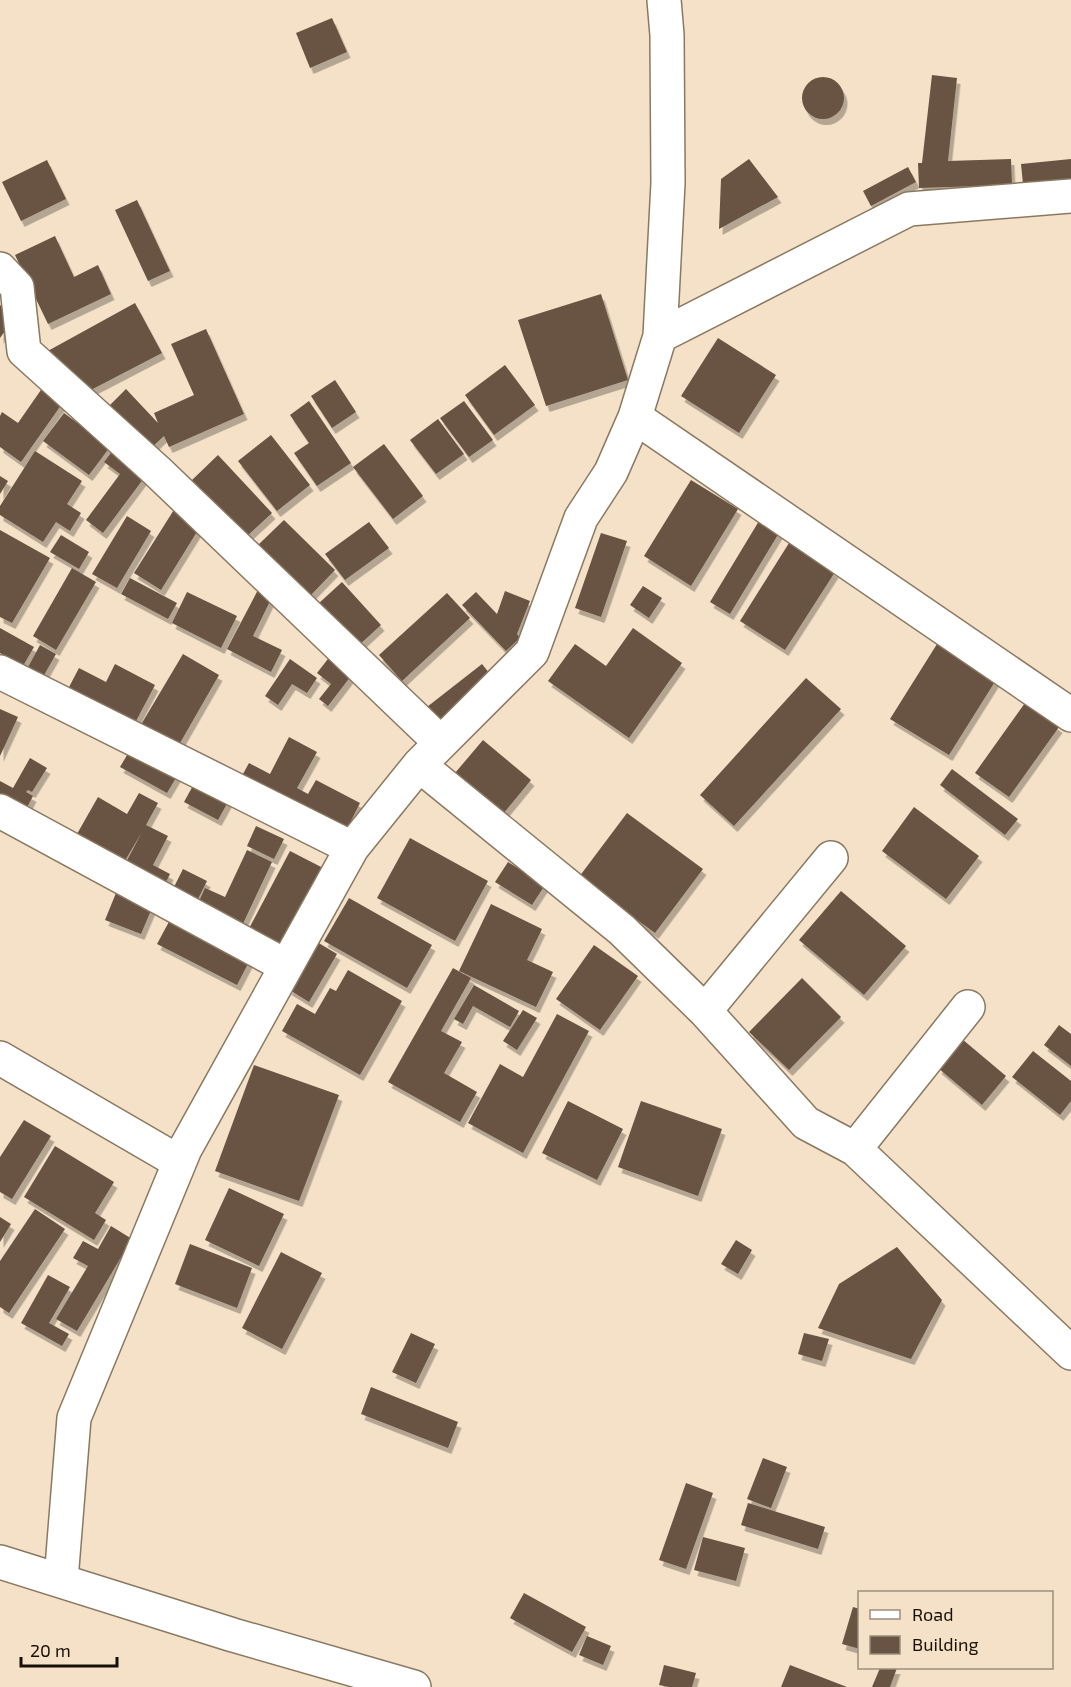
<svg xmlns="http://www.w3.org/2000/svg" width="1071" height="1687" font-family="'Exo 2',sans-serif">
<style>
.building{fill:#695342;filter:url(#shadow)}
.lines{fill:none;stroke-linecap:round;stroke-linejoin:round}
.minor-casing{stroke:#8a7961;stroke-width:36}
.secondary-casing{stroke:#8a7961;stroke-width:36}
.minor{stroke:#fff;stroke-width:33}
.secondary{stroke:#fff;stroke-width:33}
</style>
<defs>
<filter id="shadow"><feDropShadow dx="3.5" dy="6" stdDeviation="0" flood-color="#0004"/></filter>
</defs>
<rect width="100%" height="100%" fill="#f5e1c8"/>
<!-- building -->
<path class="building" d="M332,18L347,52L310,68L296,33Z
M932,75L957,78L948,161L1011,159L1012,185L919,188L918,163H922Z
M802 98a21 21 0 1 1 42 0a21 21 0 1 1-42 0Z
M749,159L778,197L719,229L721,179Z
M1071,159V179L1023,184L1021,164Z
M47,160L66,199L21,221L2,182Z
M908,167L916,182L871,206L863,191Z
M137,200L170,271L148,281L115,210Z
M55,236L74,277L98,265L111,294L48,324L15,255Z
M601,294L628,380L546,406L518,320Z
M135,303L162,353L87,392L46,352Z
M0,305L15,317L0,338Z
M206,329L244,414L169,447L164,436L150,449L109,406L126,389L158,423L154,413L194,395L171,344Z
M718,338L776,375L739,433L681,396Z
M505,365L535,405L494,435L465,395Z
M335,380L356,412L332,428L311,396Z
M43,387L64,401L21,462L0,447V416L2,412L18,423Z
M309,401L351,463L317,486L294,453L309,443L290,415Z
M464,401L493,440L469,457L440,418Z
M64,413L110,447L89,475L43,441Z
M438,419L464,454L436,474L410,440Z
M271,435L310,485L277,511L238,461Z
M384,444L423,496L393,519L353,467Z
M114,449L147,474L103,533L86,520L120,474L104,462Z
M35,451L82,481L67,504L81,513L70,531L56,522L43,542L0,515V506Z
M218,455L272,513L245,538L191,481Z
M0,476L8,481L0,494Z
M691,480L738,509L691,586L644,556Z
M177,505L203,522L161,590L134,573Z
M127,516L151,531L117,588L92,574Z
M284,520L335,570L310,596L258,545Z
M759,521L779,533L730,614L710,602Z
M369,522L389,548L345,580L325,554Z
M0,530L50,558L12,623L0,617Z
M601,533L627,541L601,617L575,608Z
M61,535L89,552L79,569L50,552Z
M789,543L835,572L785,650L740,621Z
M72,568L96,582L56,650L33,636Z
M130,578L177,603L168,619L121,594Z
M342,582L381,625L357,647L318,604Z
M260,586L274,593L253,636L282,650L271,672L227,649Z
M643,586L662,598L649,618L630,605Z
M505,591L530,601L517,634L520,638L506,651L462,605L476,592L497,614Z
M187,592L237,616L221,648L172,623Z
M447,593L470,618L402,681L379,655Z
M0,628L34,647L23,666L0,653Z
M633,628L682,663L629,738L548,681L575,644L606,666Z
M937,644L996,680L949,755L890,719Z
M40,645L56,654L43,677L27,669Z
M183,654L219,675L176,750L139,728Z
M331,655L354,672L328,706L319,699L331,684L317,673Z
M290,659L317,678L307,693L292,684L278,705L265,696Z
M115,664L155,685L135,723L68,689L79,668L106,682Z
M482,664L494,679L430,730L418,714Z
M806,678L841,709L734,826L700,795Z
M1025,703L1059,727L1009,797L975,773Z
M0,709L18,717L0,756Z
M289,737L317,752L297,788L308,794L316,780L360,803L342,839L238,783L249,763L270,774Z
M483,740L531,780L503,814L455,773Z
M133,745L180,771L167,793L120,767Z
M30,758L47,768L32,792L28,790L26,792L33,796L23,815L0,803V781L13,788Z
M952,769L1018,819L1005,835L940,785Z
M195,782L229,800L218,820L184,802Z
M139,793L158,803L146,825L168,836L153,865L170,874L162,890L122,870L142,832L120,869L73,841L98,797L127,814Z
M914,807L979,856L946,899L882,851Z
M627,813L703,869L655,933L579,877Z
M256,826L284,839L274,859L247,846Z
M410,838L488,881L455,941L377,898Z
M247,850L272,862L239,932L194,912L205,888L225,897Z
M290,851L325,869L280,954L245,936Z
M508,862L545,885L532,905L495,882Z
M183,869L207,881L192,911L168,899Z
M841,891L906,946L864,995L799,940Z
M116,893L152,908L141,934L105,920Z
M349,898L432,945L407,988L324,941Z
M491,904L542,929L527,960L553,972L536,1007L459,971Z
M171,918L251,958L237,985L157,944Z
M317,942L337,954L309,1002L288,989Z
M594,945L638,976L600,1030L556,999Z
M453,968L471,978L441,1031L462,1042L444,1073L477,1092L460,1122L388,1082Z
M348,970L402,1001L360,1075L282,1031L297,1004L315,1014L330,988L336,991Z
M802,978L841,1017L789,1070L749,1032Z
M474,985L519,1011L510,1027L473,1006L463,1024L454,1019Z
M523,1010L537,1018L517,1050L503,1041Z
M557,1014L589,1031L523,1153L468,1123L500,1064L523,1077Z
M1059,1025L1071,1034V1066L1044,1045Z
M962,1039L1006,1076L982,1105L938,1068Z
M1033,1051L1071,1081V1101L1060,1115L1012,1077Z
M254,1065L339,1095L299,1201L215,1171Z
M568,1101L623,1129L597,1180L542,1153Z
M641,1101L722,1129L698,1196L618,1167Z
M24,1120L51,1136L12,1199L0,1192V1157Z
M55,1146L114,1182L95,1213L106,1220L94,1240L24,1197Z
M229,1188L284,1214L259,1266L205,1240Z
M35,1209L65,1229L9,1313L0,1307V1261Z
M0,1217L11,1224L0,1242Z
M111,1226L132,1239L77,1331L56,1319L88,1266L73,1258L83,1241L98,1249Z
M736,1240L752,1250L738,1274L721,1264Z
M190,1244L252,1268L237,1308L175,1284Z
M897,1247L942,1300L911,1359L818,1328L839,1284Z
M281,1252L322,1273L282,1349L242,1328Z
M48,1275L70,1287L49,1323L69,1334L62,1346L21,1323Z
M411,1333L435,1344L416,1383L392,1372Z
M804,1333L829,1339L822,1361L798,1354Z
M371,1387L458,1422L448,1448L361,1414Z
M763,1458L787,1467L771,1508L747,1499Z
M686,1483L713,1493L686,1569L659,1560Z
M748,1503L825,1527L818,1549L741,1525Z
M703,1537L745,1548L736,1581L694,1570Z
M524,1593L586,1627L572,1652L510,1618Z
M853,1607L860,1609V1649L842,1644Z
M587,1636L611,1646L603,1665L579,1655Z
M664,1665L696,1673L692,1687H669L659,1685Z
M790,1665L847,1687H781Z
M880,1668H897L890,1687H872Z"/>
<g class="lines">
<defs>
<path id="minor" d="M0,269L17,287L24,351L157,471L440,742
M660,336L909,209L1071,196
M635,417L1071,715
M0,672L352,848
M419,765L622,930L705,1011L806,1123L855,1149L1071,1353
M0,811L286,966
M705,1011L831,858
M0,1058L179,1162
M855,1149L968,1007
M61,1580L74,1418L185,1149L352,848L419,765L532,652L581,518L611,472L635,417L660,336L668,183L667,35L664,0"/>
<path id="secondary" d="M0,1562L233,1635L414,1687"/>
</defs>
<!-- minor casing -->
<use href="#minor" class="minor-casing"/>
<!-- secondary casing -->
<use href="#secondary" class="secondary-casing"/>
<!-- minor -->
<use href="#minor" class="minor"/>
<!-- secondary -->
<use href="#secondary" class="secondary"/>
</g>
<!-- legend -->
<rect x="858" y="1591" width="195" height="78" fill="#f5e1c8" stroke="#9c8d7b" stroke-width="1.5"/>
<rect x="870" y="1610" width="30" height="9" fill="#ffffff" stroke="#9c8d7b" stroke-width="1.5"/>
<text x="912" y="1621" font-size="18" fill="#171007">Road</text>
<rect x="870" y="1636" width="30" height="18" fill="#695342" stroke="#9c8d7b" stroke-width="1.5"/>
<text x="912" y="1651" font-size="18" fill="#171007">Building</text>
<!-- scale -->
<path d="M21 1657v9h96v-9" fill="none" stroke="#171007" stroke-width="3"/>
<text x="30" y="1657" font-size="18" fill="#171007" stroke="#f5e1c8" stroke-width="4.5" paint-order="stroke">20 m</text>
</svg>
